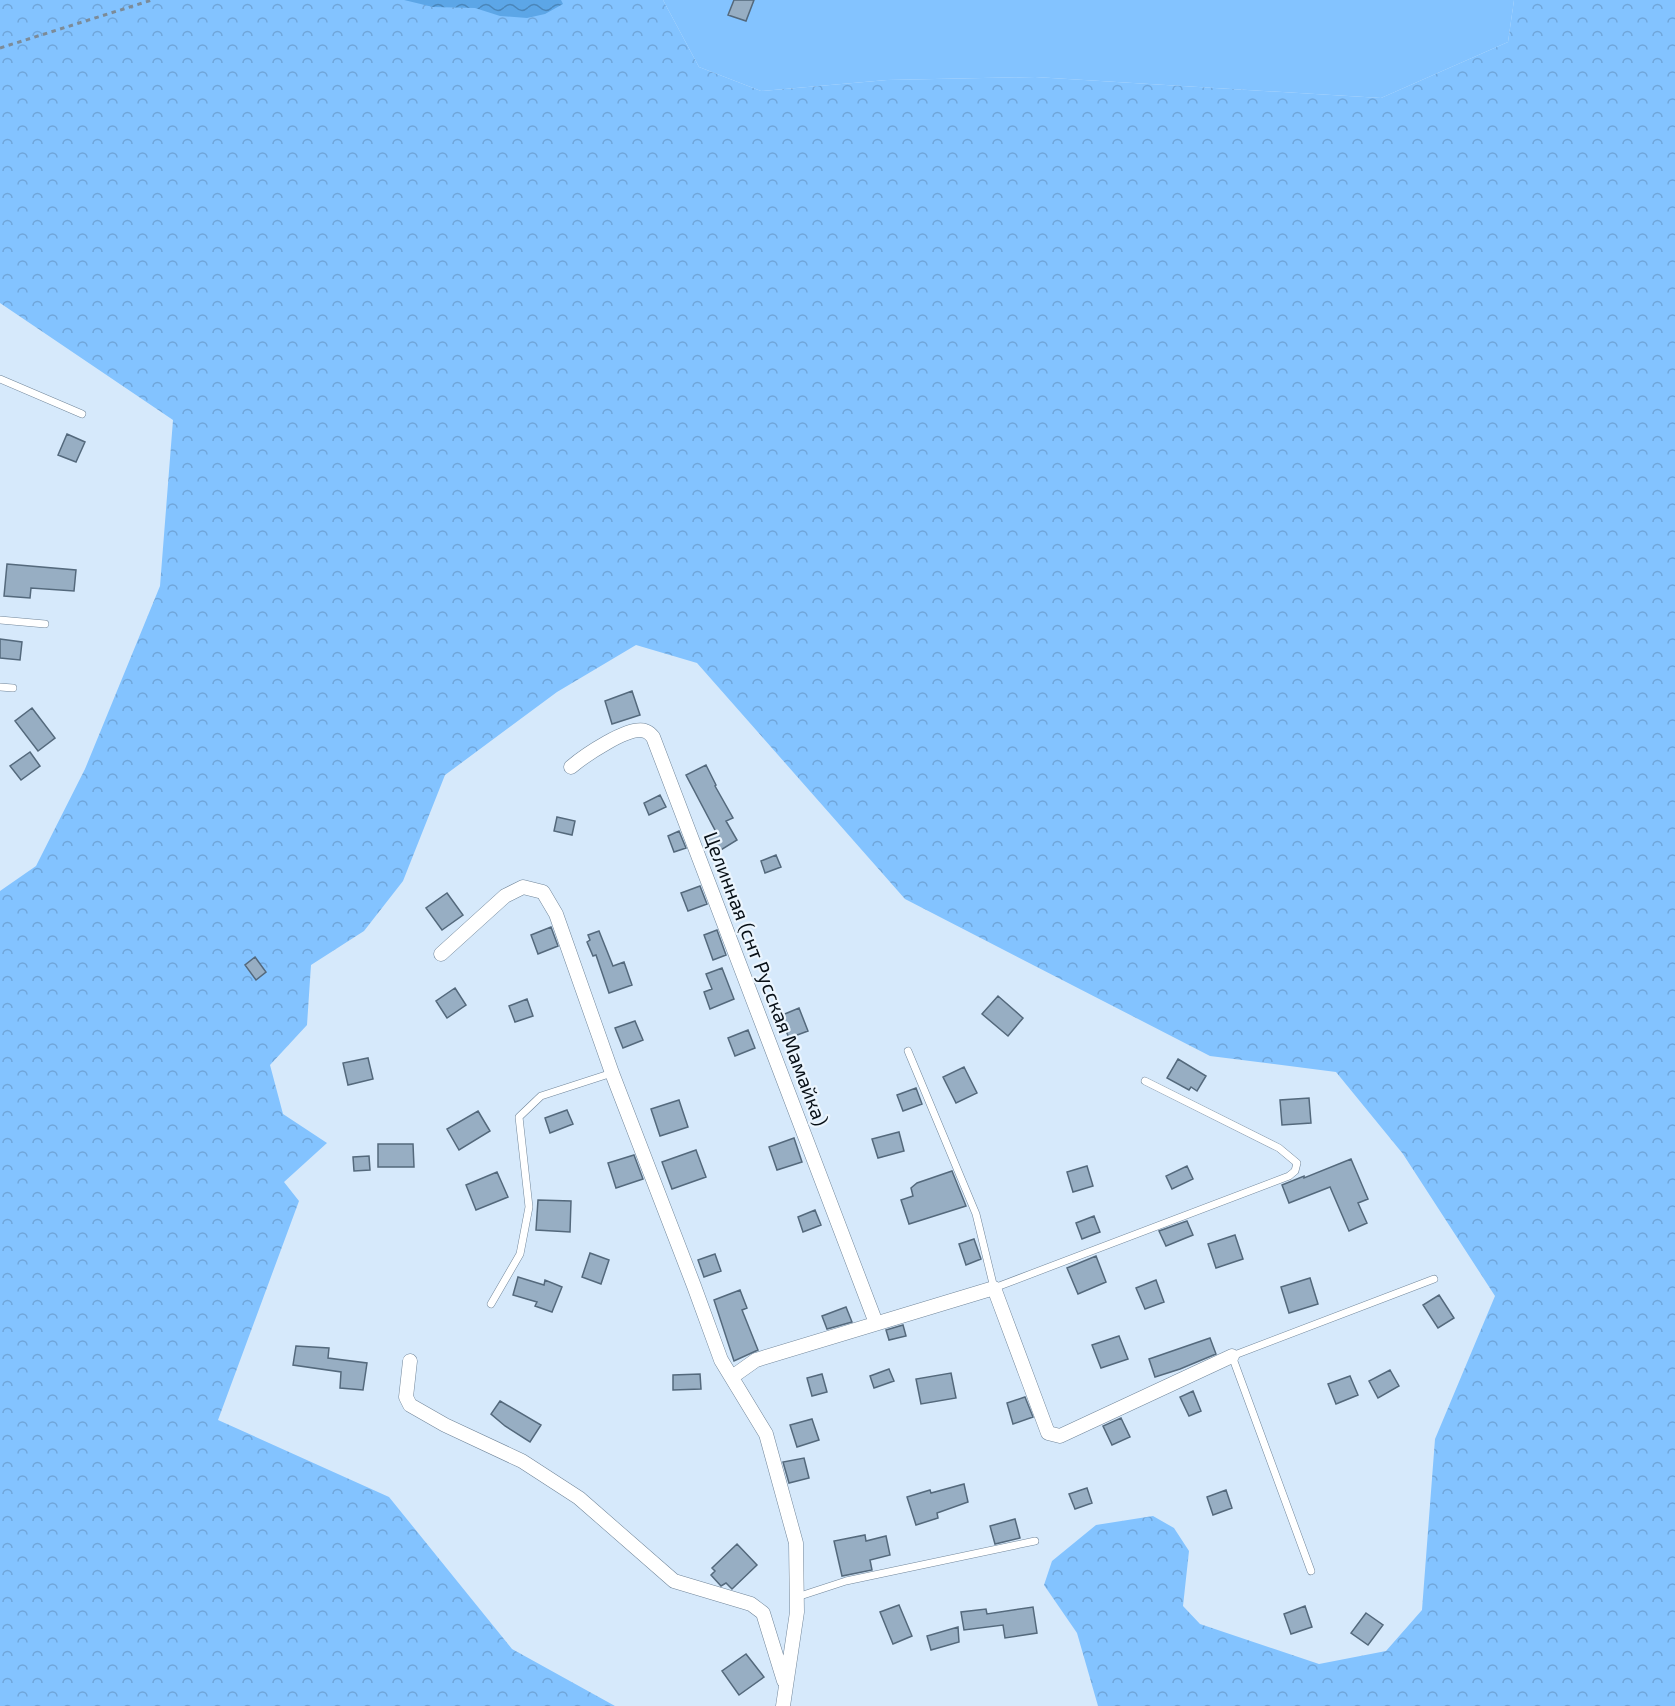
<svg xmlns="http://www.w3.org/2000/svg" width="1675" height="1706" font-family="'Exo 2',sans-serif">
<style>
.grass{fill:#83c3ff}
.forest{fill:url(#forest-crowns)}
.water{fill:url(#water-waves)}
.building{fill:#97aec3;stroke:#54697c;stroke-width:1.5}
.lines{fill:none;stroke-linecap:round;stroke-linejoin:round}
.service-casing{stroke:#71869a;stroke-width:8}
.minor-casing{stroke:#71869a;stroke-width:15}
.path{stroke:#7c8b98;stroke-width:3;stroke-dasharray:4.5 4.5;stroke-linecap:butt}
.service{stroke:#fff;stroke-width:7}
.minor{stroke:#fff;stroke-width:14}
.labels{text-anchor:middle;stroke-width:4.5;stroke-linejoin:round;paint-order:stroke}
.street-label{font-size:20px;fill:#081017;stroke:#ebf5fe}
</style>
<defs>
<pattern id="forest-crowns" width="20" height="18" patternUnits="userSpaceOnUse" patternTransform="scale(1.5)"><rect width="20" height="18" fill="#83c3ff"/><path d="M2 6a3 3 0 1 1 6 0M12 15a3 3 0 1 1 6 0" fill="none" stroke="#70a6da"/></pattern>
<pattern id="water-waves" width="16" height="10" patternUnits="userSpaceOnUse" patternTransform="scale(1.5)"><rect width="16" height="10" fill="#5ca6e7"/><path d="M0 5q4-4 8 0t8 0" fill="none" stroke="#4a86ba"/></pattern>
</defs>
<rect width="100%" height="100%" fill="#d6e9fb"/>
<!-- grass -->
<path class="grass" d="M663,0H1514L1508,42L1381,98L1035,77L887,80L761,91L699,67Z"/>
<!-- forest -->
<path class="forest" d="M0,0H663L699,67L761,91L887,80L1035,77L1381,98L1508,42L1514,0H1675V1706H1098L1077,1633L1044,1585L1052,1561L1096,1525L1153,1516L1174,1528L1189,1551L1183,1606L1200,1624L1319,1664L1386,1651L1422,1610L1435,1439L1495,1296L1403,1154L1336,1072L1210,1056L905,899L697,663L636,645L557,692L445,775L403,881L364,931L311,965L307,1025L270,1065L283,1114L327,1143L284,1182L299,1201L218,1420L389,1497L512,1649L615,1706H0V891L36,866L85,769L160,586L173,420L0,303Z"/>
<!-- water -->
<path class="water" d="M404,0H561L563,4L545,14L527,18L500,16L475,8L433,7Z"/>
<!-- building -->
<path class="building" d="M734,0H754L746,21L728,15Z
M67,434L85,442L76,462L58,455Z
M7,564L76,570L74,591L31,588L30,598L4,596Z
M0,639L22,642L20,660L0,658Z
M632,691L640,715L612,724L605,701Z
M32,708L55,738L38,751L15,721Z
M30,752L40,766L21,780L10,766Z
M706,765L716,785L715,786L733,818L726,821L737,840L716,853L708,839L717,834L686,775Z
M660,795L666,807L649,815L644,803Z
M557,817L575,821L572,835L554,831Z
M679,831L686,848L674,852L668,836Z
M776,855L781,867L765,873L761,861Z
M700,886L707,904L688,911L681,893Z
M447,893L463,915L442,930L426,908Z
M551,927L558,946L538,954L531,935Z
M717,930L726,955L713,960L704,935Z
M599,931L613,966L624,962L632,985L609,993L596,955L593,956L587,942L590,940L588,935Z
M255,957L266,972L256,980L245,965Z
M722,968L734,999L710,1009L704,992L712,989L706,974Z
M455,988L466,1005L447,1018L436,1001Z
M998,996L1023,1018L1008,1036L982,1014Z
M527,999L533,1016L515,1022L509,1006Z
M799,1008L808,1031L789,1038L780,1016Z
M635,1021L643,1040L623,1048L615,1028Z
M748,1030L755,1048L735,1056L728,1038Z
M368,1058L373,1079L348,1085L343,1063Z
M1178,1059L1206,1076L1197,1091L1191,1087L1189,1090L1167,1078Z
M964,1067L977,1093L956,1103L943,1077Z
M916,1088L922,1104L903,1111L897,1095Z
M1309,1098L1311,1123L1282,1125L1280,1100Z
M679,1100L688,1127L660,1136L651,1109Z
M567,1110L573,1124L550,1133L545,1118Z
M478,1111L490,1131L459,1150L447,1129Z
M899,1132L904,1151L878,1158L872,1139Z
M794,1138L802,1162L777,1170L769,1147Z
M378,1144H413L414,1167H378Z
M696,1150L706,1177L672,1189L662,1162Z
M634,1155L643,1179L616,1188L608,1163Z
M369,1156L370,1170L354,1171L353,1157Z
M1351,1159L1368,1199L1358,1203L1367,1223L1349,1231L1330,1187L1289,1203L1282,1185L1304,1176V1178Z
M1087,1166L1093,1186L1073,1192L1067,1172Z
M1187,1166L1193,1179L1172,1189L1166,1176Z
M952,1171L966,1206L909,1224L901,1200L913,1196L911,1188L917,1183Z
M497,1172L508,1197L476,1210L466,1185Z
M538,1200L571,1201L570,1232L536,1230Z
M815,1210L821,1225L803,1232L798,1217Z
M1094,1216L1100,1232L1082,1239L1076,1223Z
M1187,1221L1193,1235L1166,1246L1159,1231Z
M1235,1235L1243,1259L1216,1268L1208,1244Z
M974,1239L981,1259L966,1265L959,1244Z
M590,1253L609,1260L601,1284L582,1277Z
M715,1254L721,1271L704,1277L698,1260Z
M1096,1256L1106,1282L1078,1294L1067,1268Z
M518,1277L544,1285L545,1280L562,1287L552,1312L535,1306L537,1302L513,1295Z
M1310,1278L1318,1304L1289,1313L1281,1287Z
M1156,1280L1164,1302L1145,1309L1136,1288Z
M740,1290L747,1308L742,1310L758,1350L734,1361L714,1300Z
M1439,1295L1454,1318L1438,1328L1423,1305Z
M846,1307L852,1322L827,1329L822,1316Z
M903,1325L906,1336L889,1340L886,1330Z
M1119,1336L1128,1359L1101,1368L1092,1345Z
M1210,1338L1216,1354L1180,1369L1155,1377L1149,1359Z
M296,1346L329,1348L328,1358L367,1363L363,1390L340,1388L341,1372L293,1365Z
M889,1369L894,1381L874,1388L870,1376Z
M1390,1370L1399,1386L1378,1398L1369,1381Z
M951,1373L956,1398L921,1404L916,1379Z
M700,1374L701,1389L673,1390V1375Z
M822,1374L827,1392L812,1396L807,1378Z
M1350,1376L1358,1395L1336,1404L1328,1384Z
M1193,1391L1201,1411L1189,1416L1180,1397Z
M1025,1397L1033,1417L1013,1424L1007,1403Z
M500,1401L541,1425L530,1442L505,1426L491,1414Z
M1121,1418L1130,1437L1112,1445L1103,1426Z
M812,1419L819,1440L797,1447L790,1425Z
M804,1458L809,1478L789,1483L783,1462Z
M964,1484L968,1502L937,1513L938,1518L916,1525L907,1497L930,1490L931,1493Z
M1087,1488L1092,1503L1075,1509L1069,1494Z
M1226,1490L1232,1508L1213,1515L1207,1497Z
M1015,1519L1020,1538L995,1544L990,1526Z
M865,1535L866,1541L886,1536L890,1555L870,1560L872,1570L842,1576L834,1541Z
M737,1544L757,1565L732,1589L726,1583L721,1586L711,1575L715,1571L712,1568Z
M899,1605L912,1636L893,1644L880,1612Z
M1305,1606L1312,1627L1291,1634L1284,1614Z
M1033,1607L1037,1633L1005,1638L1003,1625L964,1630L961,1612L986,1609L987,1614Z
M1366,1613L1383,1625L1368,1645L1351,1633Z
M958,1627L959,1642L931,1650L927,1636Z
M746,1654L764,1677L739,1695L722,1671Z"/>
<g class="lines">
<defs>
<path id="service" d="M0,379L82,414
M0,620L45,624
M0,687L13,688
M908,1051L976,1214L994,1288L1289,1176L1295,1171L1297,1163L1279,1148L1145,1081
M491,1304L520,1254L529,1207L519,1117L541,1096L612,1073
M1311,1571L1232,1356L1434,1279
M797,1597L846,1581L1035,1541"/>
<path id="minor" d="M571,767C584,756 629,725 645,731C649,732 650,734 653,737L876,1323
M441,954L505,896L523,887L543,892L556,914L612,1073L694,1286L721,1360L766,1434L796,1543L797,1612L783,1706
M410,1361L406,1397L410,1405L445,1425L522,1461L579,1498L674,1581L751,1604L763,1613L784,1681
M732,1377L756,1360L994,1288L1048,1433L1060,1436L1232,1356"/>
</defs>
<!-- service casing -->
<use href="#service" class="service-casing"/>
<!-- minor casing -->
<use href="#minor" class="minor-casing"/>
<!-- path -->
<path class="path" d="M0,48L152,0"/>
<!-- service -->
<use href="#service" class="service"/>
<!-- minor -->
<use href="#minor" class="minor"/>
</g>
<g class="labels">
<!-- street labels -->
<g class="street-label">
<text transform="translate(766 979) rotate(69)" y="7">Целинная (снт Русская Мамайка)</text>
</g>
</g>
</svg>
